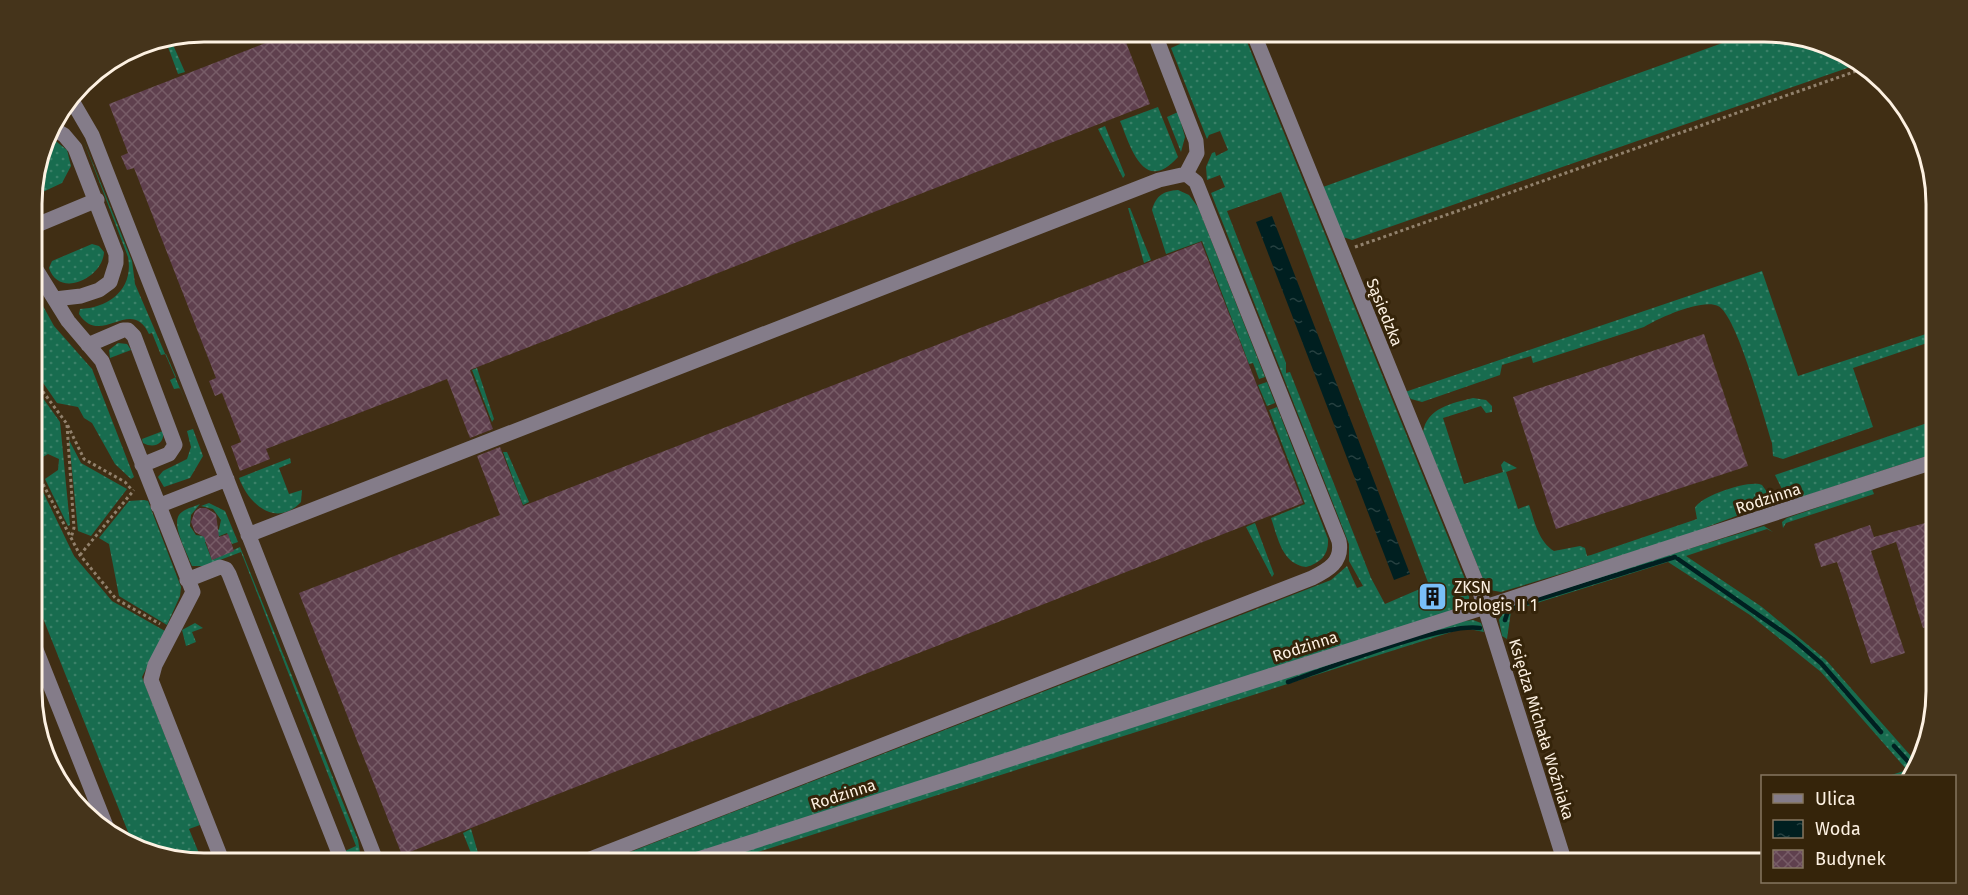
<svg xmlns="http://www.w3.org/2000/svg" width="1968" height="895" font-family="'Fira Sans',sans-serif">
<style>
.grass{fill:url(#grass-dots);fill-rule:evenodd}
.water{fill:url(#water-ripples)}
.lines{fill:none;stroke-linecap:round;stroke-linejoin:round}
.stream{stroke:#001f20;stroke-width:4.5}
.building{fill:url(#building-cross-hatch)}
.path{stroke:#91816c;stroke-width:3;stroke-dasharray:3 3;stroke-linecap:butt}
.minor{stroke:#847c89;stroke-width:15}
.labels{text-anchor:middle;stroke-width:6;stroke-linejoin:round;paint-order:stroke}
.street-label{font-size:16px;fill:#fdf1e2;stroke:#35240a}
.poi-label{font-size:16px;fill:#fdf1e2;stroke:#35240a;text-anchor:start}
.rim{fill:none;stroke:#fdf1e2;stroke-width:3}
</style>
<defs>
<pattern id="grass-dots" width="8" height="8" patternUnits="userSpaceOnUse" patternTransform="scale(1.5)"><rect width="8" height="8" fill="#186c4f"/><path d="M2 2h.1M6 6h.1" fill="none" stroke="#3a8168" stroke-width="1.8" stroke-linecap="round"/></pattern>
<pattern id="water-ripples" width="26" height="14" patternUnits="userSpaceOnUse" patternTransform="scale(1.5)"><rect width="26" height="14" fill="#001f20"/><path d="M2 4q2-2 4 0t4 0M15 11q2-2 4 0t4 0" fill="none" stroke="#264040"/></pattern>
<pattern id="building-cross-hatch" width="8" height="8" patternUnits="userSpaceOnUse" patternTransform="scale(1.5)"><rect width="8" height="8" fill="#5f404e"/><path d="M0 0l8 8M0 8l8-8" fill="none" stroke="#775c67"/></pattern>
</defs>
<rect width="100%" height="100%" fill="#402e14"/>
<!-- grass -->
<path class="grass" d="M1176,32H1243L1469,589V599L1457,609L665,863H602L1331,580L1347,566L1357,588L1363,586L1349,561V544L1211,193L1225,187L1220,175L1207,180L1206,167L1212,153L1215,152L1216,156L1228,150L1220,131L1209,135L1207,139L1171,48L1180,44ZM1281,192L1429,585L1385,604L1371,578L1290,372L1286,373V363L1227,211Z
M1753,32L1830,45L1856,65L1352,240L1343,237L1323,187Z
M170,38L185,72L178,74L165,39Z
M1158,107L1178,157C1144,195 1131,148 1120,121Z
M1178,112L1185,137L1181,152L1167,117Z
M1105,126L1125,175L1123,178L1098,129Z
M48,135L67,150L71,166L62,183L32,197Z
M83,139L132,261L135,284L188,407L180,388L174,389L170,380L176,377L166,354L161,355L152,333L149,334C131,295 101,348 79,314L80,309C109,308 134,289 128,257Z
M1178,190L1189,195L1198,207L1265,377L1259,379L1253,363L1249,364L1202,241L1166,254L1152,210C1156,195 1164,191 1178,190Z
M1128,208H1130L1151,260L1144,263Z
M92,244L99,246L104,252C103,278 59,299 49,268L52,261Z
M1762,271L1798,376L1935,331L1936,340L1853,368L1873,427L1783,459L1773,456L1772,443C1764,418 1737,315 1718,306C1703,298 1658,318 1644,327L1533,363L1531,356L1502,365L1500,375L1422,402L1411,399L1405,392Z
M32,286L54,326L92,369L134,477L131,479L115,464L92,423L84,418L78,407L57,403L32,367Z
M118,343L127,344L131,350L110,358L109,350Z
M477,368L494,419L492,422L472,370Z
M1267,382L1275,403L1267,406L1258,385Z
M32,383L60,422L70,525L68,526L45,479L58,470L59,459L48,454L36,461L32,454Z
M1473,398L1486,400L1492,406V412L1486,413L1481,406L1443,418L1464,484L1503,472L1501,465L1504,461L1517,468L1506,472L1518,509L1529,505C1535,522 1538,541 1554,551L1580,546L1585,548L1587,556L1591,555L1697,519L1695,508C1700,496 1751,479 1762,485L1767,492C1766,497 1765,502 1760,505C1739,517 1713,523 1692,534L1501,592L1490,590L1485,584L1423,432C1427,408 1452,403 1473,398Z
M1277,407L1328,539C1329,554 1321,563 1306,567C1282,564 1278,538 1271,518L1305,504L1269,410Z
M1936,420V453L1799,498L1785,495L1775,475Z
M193,429L203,456L190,478L164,487L158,477L163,471L187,459L191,447L187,431Z
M163,431C165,444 154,449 143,443L142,439Z
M69,440L81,463L127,489L91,536L78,531Z
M503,452H507L529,502L523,505Z
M290,458L291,463L279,468L289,494L302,490L301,502C276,528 249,505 239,478Z
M33,471L74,556L112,601L165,631L142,677L200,825L189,829L203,863L138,850L134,847L33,593Z
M1872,489L1874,494L1786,523L1783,528L1782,522L1787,518Z
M144,500L148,501L181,587L180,596L167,625L119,596L109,544L99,538L129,501Z
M209,503L225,511L238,542L232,544L227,533L205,542L212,560L240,547L358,840L360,853L356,863H350L345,851L356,846L241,552L204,566H192C188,554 168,521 182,512C187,508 194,507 200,504L191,515L190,526L196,535L209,537L219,529L221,520L213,509L201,506Z
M1255,523L1274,574L1272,577L1246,527Z
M1764,526L1773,532L1767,529L1686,556L1762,607L1826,660L1918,764L1907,776H1888L1907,770L1821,672L1750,615L1668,562L1511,611L1507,639L1502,636L1499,620L1505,608L1603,575Z
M1473,620L1481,623L1484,632L1464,628L723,863H704L1458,622Z
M195,623L203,628L192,632L196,642L186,646L182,630Z
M471,829L481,863H475L463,833Z"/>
<!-- water -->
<path class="water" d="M1272,216L1410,574L1394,580L1256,222Z"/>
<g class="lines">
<!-- stream -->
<path class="stream" d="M1678,559L1793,639L1821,663L1881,732
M1505,620L1508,611L1523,604L1675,557
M1288,682C1329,668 1444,622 1480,628
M1894,746L1914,768"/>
</g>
<!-- building -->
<path class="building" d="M294,32H1122L1150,104L470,370L493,429L470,438L447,379L266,449L270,459L240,471L231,446L241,442L222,393L215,396L209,381L216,378L134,168L127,170L121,156L128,153L109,104Z
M1201,242L1303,503L402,855L299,593L500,515L477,456L500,447L523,506Z
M1704,334L1748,466L1556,529L1513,397Z
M200,508H206L216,514L219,537L228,534L234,551L212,560L204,537L195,532L191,522L195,511Z
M1936,520V624L1923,628L1896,542L1871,551L1905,653L1871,664L1837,562L1821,567L1814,544L1870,525L1874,537Z"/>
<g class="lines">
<!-- path -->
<path class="path" d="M1355,247L1862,69
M32,377L67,424L84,459L125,482L132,490
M67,425L74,528L71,538
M32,463L80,555L116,599L160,624
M80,555L134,490"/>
<!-- minor -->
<path class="minor" d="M1154,32L1196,141L1197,153L1186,174
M1253,32L1479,589L1565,863
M71,99L92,135L377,863
M50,127L64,135L75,148L116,254V263L110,282L99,290L81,296L55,299
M32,227L97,200
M32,263L68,321L102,361L193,592L155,665L151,680L223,863
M88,345L123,330H128L134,336L175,445L169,454L142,465
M158,506L227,479
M248,535L1159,180L1186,174L1196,182L1339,541C1343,562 1328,570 1312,578L580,863
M187,580L220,567L226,569L229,574L342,861L336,863
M33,642L106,826
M686,863C1102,729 1520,597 1936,461"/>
</g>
<!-- icons -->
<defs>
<symbol id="building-square" viewBox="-11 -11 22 22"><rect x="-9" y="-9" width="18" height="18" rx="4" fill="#79bff8" stroke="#35240a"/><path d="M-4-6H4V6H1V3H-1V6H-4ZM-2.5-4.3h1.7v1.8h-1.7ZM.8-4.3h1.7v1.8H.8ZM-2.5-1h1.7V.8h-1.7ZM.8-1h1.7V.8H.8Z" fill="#111"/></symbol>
</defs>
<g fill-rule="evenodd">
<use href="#building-square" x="1416" y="580" width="33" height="33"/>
</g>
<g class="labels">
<!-- street labels -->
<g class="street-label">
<text transform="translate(1385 312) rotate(68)" y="6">Sąsiedzka</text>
<text transform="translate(1768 498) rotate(-18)" y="6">Rodzinna</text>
<text transform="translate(1305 646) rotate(-18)" y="6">Rodzinna</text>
<text transform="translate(1542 729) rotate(73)" y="6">Księdza Michała Woźniaka</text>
<text transform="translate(843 794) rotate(-18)" y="6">Rodzinna</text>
</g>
<!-- poi labels -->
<g class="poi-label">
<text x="1454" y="593">ZKSN<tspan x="1454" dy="18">Prologis II 1</tspan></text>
</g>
</g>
<!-- crop -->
<path d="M0 0H1968V895H0ZM204 42H1764A162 162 0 0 1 1926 204V691A162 162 0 0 1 1764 853H204A162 162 0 0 1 42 691V204A162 162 0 0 1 204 42Z" fill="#45341b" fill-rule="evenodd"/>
<path class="rim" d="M204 42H1764A162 162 0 0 1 1926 204V691A162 162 0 0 1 1764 853H204A162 162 0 0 1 42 691V204A162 162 0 0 1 204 42Z"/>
<!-- legend -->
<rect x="1761" y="775" width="195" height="108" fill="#35240a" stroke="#857660" stroke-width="1.5"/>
<rect x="1773" y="794" width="30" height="9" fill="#847c89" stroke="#857660" stroke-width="1.5"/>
<text x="1815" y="805" font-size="18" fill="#fdf1e2">Ulica</text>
<rect x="1773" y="820" width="30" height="18" fill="url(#water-ripples)" stroke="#857660" stroke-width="1.5"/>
<text x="1815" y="835" font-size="18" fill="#fdf1e2">Woda</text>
<rect x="1773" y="850" width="30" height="18" fill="url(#building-cross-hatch)" stroke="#857660" stroke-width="1.5"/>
<text x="1815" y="865" font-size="18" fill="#fdf1e2">Budynek</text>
</svg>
